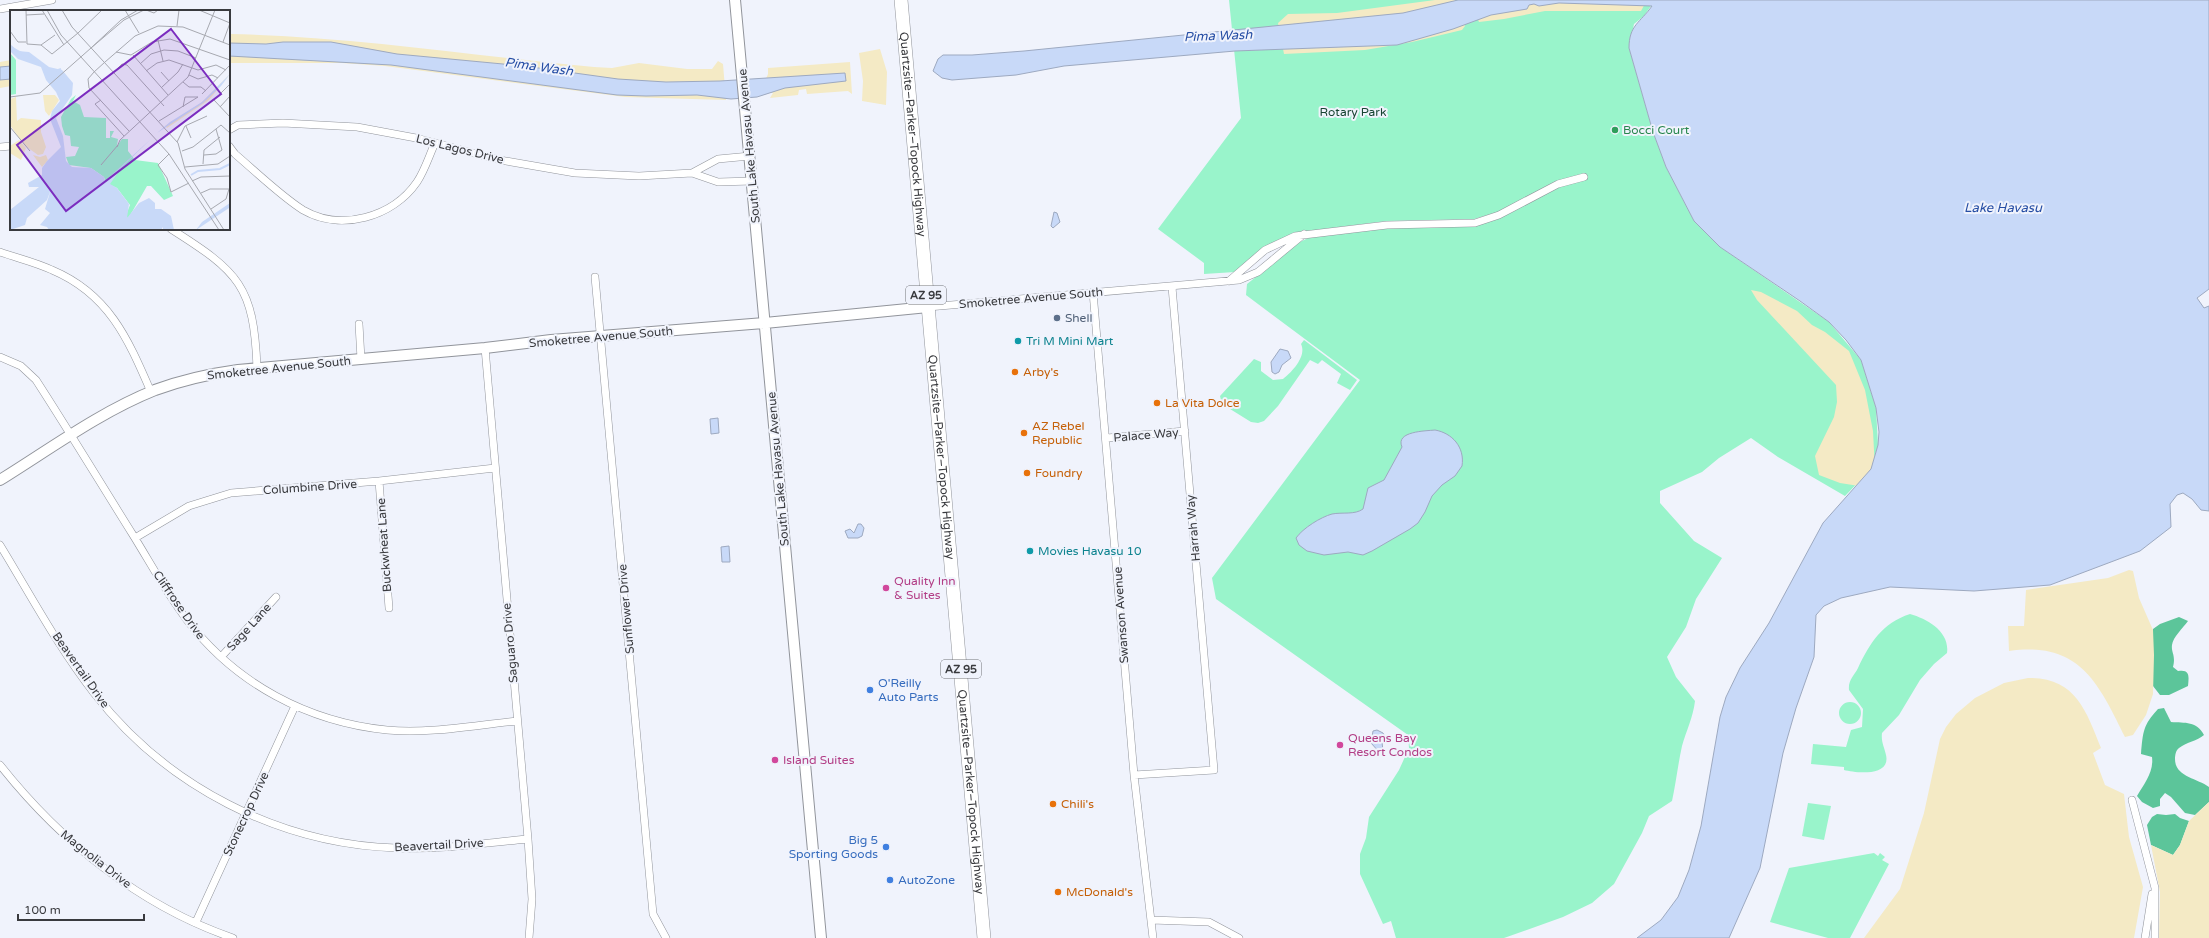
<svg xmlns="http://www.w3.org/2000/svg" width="2209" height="938" font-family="'Varela Round',sans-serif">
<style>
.green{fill:#99f4cb}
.forest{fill:#5cc59a}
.sand{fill:#f4eac5}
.water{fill:#c8d9f8;stroke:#9da9c0}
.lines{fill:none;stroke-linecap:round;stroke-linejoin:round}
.street-casing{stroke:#91949b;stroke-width:8}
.secondary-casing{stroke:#91949b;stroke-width:12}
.highway-casing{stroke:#91949b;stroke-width:14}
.street{stroke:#fff;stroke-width:7}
.secondary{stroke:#fff;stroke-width:10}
.highway{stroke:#fff;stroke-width:13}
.leisure-dot{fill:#2e9e5b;stroke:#f0f3fc;stroke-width:1.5}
.service-dot{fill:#5c6f8a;stroke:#f0f3fc;stroke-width:1.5}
.culture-dot{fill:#0f9aa8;stroke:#f0f3fc;stroke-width:1.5}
.food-dot{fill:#e8710a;stroke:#f0f3fc;stroke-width:1.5}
.hotel-dot{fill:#d1479c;stroke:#f0f3fc;stroke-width:1.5}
.shop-dot{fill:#3f7fe0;stroke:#f0f3fc;stroke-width:1.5}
.labels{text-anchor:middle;stroke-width:4;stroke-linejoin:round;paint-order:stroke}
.shield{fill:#f0f3fc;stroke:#707277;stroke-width:1}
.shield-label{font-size:11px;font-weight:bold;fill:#393a3e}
.park-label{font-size:12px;fill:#174432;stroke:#f0f3fc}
.leisure-label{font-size:12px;fill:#27864d;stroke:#f0f3fc;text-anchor:start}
.street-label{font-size:12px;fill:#393a3e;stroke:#f0f3fc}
.service-label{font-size:12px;fill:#4e5e75;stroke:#f0f3fc;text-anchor:start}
.culture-label{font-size:12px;fill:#0d838f;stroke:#f0f3fc;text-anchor:start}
.food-label{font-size:12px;fill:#c56008;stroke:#f0f3fc;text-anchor:start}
.hotel-label{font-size:12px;fill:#b23c85;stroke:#f0f3fc;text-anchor:start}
.shop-label{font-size:12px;fill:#366cbe;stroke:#f0f3fc;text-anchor:start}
.water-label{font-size:13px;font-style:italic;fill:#254da4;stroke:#f0f3fc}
.inset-river{fill:none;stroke:#c8d9f8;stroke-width:2}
.inset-road{fill:none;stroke:#a7a9b0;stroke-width:1}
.view{fill:#7b2cbf;fill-opacity:0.15;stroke:#7b2cbf;stroke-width:2}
.inset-edge{fill:none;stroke:#393a3e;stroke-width:2}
</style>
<rect width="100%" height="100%" fill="#f0f3fc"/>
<!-- green -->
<path class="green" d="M1229,0H1655L1644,16L1634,24L1629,48L1653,132L1666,167L1694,221L1720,247L1829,322L1861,360L1876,408L1878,445L1871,469L1845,496L1778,457L1751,438L1719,458L1702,472L1660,491V503L1694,541L1722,558L1696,599L1686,627L1667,657L1676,677L1695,701C1693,718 1686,731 1682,746C1678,764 1676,783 1672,801L1649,816L1642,833L1614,884L1592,903L1563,917L1504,938H1396L1391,921L1383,924L1360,874V854L1366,838L1369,817L1399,770L1409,748L1408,735L1216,599L1212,578L1360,380L1246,295L1247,284L1300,242L1310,237L1388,228L1476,226L1501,218L1557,181L1498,212L1474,219L1387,221L1294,233L1263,248L1235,272L1204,274V263L1158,229L1241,118Z
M1304,340L1357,380L1350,390L1337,383L1341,374L1322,360L1318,364L1310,360L1278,406L1264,421L1258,423L1251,422L1222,404L1220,396L1254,359L1261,362V371L1273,380L1283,379C1292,372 1307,356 1301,344Z
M1910,614C1928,619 1950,632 1947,653L1934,664L1920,680L1899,715L1882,733C1881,742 1884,746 1886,755C1891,777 1856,773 1844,770V767L1811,764L1813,744L1846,747L1851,730L1862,727L1863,709L1849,690C1848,680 1854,676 1858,668C1870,643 1882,623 1910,614Z
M1839 713a11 11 0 1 1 22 0a11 11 0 1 1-22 0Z
M1808,803L1831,806L1824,840L1802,836Z
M1874,853L1878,856L1880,853L1885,857L1882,860L1889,864L1850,938H1828L1770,922L1789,868Z"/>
<!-- forest -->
<path class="forest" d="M2179,617L2188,621C2183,628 2173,637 2172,645C2171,653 2176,655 2173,667L2178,671C2190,669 2189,676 2188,686L2169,695H2160L2153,686V629L2160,624Z
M2164,708L2171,722C2185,723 2197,721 2204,735C2197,741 2187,742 2179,748C2176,750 2175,755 2175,759C2175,777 2197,778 2209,787V802L2195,815L2185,813L2171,797L2165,793L2160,799V806L2153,808L2142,802L2137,796C2144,784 2154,772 2152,757L2141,754C2143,732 2143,725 2158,709Z
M2157,814L2166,815L2175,814L2180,818L2189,821L2180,845L2173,855L2151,845L2147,825L2152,817Z"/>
<!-- sand -->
<path class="sand" d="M1435,0H1455L1465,26L1462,30L1412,42L1365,50L1284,54L1278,23L1288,14L1337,13Z
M1470,0H1647L1641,11H1545L1504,19L1479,22Z
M229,34C351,36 472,56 594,67L612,68L639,63L687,69H712L718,61L723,64L726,100L625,97L385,66L342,63H229Z
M880,49L887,72L886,105L862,101L863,81L859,53Z
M11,60V86L0,88V62Z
M850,62L852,94L848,91L807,94L806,89L799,90L798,95L770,98L773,93H760L768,74V68Z
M1751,290L1761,292L1797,311L1812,325L1825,332L1849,351L1865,390L1873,431L1875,470L1859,486L1840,483L1819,475L1815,456L1834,417L1837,402L1836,385L1757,300Z
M2129,570L2133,571L2139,598L2153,630L2154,655L2153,694L2146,715L2133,735L2125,737C2098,682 2079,641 2009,651L2008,626H2024L2026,590L2108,578Z
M2028,678C2075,677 2086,710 2101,748L2093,753L2105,785L2124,794L2129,837L2143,887L2134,938H1864L1900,889L1924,813L1940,739L1946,727L1956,714L1975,698L2004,683Z
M2209,802V938H2159L2160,892L2151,845L2173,855L2180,845L2189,821Z"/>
<!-- water -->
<path class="water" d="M1458,0H2209V289L2197,298L2204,308L2209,306V511L2201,510L2192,499L2183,493L2177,495L2170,504L2171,527L2140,551L2050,585L1974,591L1890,587L1841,598L1824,606L1816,615L1814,657L1796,708L1783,753L1760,868L1729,938H1637L1661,920L1678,897L1689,870L1701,826L1720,717L1726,697L1740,668L1769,623L1823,523L1871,469L1878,445L1879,432L1876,408L1861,360L1846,340L1829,322L1800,301L1720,247L1694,221L1666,167L1653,132L1629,48C1629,25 1640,23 1652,6L1559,3L1539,6L1534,4L1529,5L1527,9L1491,15L1453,29L1397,45L1235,51L1064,66L1016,75L952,80L942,78L933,71L938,59L943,55H972L1024,51L1403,13Z
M283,42H331L397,54L524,66L618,79L666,82L720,81L845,73L846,81L785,88L757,97L731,99L697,95L646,96L617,95L391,65L229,56V43L266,44Z
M11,66V79L0,80V67Z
M1054,212L1057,213L1060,222L1053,228L1051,226Z
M1280,349L1288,351L1291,358L1282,365L1279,372L1275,374L1272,372L1271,362Z
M718,418L719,433L711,434L710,419Z
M1435,430C1452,433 1465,447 1462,466L1455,476L1442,485L1432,496L1425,512L1418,523L1410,529L1372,551L1363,555L1348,552L1324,555L1307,551L1299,545L1296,538C1303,528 1321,517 1332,514C1342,512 1355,515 1363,509L1368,488L1384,480L1402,447C1395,431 1426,431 1435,430Z
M858,524H861L864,528L862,536L858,538H848L845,531L850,529L854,533Z
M729,546L730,562H722L721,547Z
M1377,730L1383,733L1385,737L1382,742L1383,751L1380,753L1371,743L1373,731Z"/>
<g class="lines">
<defs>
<path id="street" d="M0,9L52,0
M229,130L238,125L283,123L357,127L416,138L500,160L575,173L639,176L692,173L718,182L752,181
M229,146L235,154C255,171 282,197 303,210C341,232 393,217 417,182C425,170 429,156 435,143
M0,147L11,146
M692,173L718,159L750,156
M171,229C239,272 254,286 257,368
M0,252C17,258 35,262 52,270C109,294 128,339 151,392
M595,277L653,914L666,938
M1229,281L1265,250L1295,236L1387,225L1475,223L1499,215L1558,184L1584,177
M1093,292L1134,775L1153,938
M928,307L1239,280L1258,272L1304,234
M359,324L361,359
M485,348L528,839L532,899L529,938
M0,357L21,366L36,380C69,431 101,484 133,535C151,564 167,594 187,620C236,684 308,722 387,730C430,734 475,725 517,721
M1107,438L1185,431
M379,481L389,608
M135,538L189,506L231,493L379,481L495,468
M0,545C30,594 58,647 94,693C166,786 278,844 396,848C440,850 484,843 528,839
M221,657L276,597
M0,765C61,842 140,906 233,938
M1134,775L1214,770L1172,287
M2132,800L2155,888V938
M1151,920L1209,922L1239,938
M196,922L295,706
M2145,938L2152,894"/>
<path id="secondary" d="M735,0L821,938
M0,480C50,449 100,412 155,390C182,380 209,374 238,370L485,348L551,340L765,323L928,307"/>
<g id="highway">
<path id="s1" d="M901,0L984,938"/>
</g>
</defs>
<!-- street casing -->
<use href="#street" class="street-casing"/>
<!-- secondary casing -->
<use href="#secondary" class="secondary-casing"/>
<!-- highway casing -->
<use href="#highway" class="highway-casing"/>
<!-- street -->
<use href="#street" class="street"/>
<!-- secondary -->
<use href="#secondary" class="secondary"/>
<!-- highway -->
<use href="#highway" class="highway"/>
</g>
<!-- markers -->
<circle class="leisure-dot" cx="1615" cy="130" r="4"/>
<circle class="service-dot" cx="1057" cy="318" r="4"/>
<g class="culture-dot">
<circle cx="1018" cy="341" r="4"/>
<circle cx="1030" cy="551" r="4"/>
</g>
<g class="food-dot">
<circle cx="1015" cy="372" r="4"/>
<circle cx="1157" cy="403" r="4"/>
<circle cx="1024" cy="433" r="4"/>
<circle cx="1027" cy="473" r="4"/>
<circle cx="1053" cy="804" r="4"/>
<circle cx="1058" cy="892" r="4"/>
</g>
<g class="hotel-dot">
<circle cx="886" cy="588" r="4"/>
<circle cx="1340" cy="745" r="4"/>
<circle cx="775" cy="760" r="4"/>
</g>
<g class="shop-dot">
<circle cx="870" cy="690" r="4"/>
<circle cx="886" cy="847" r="4"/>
<circle cx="890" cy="880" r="4"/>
</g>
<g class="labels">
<!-- shield labels -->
<g class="shield">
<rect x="906" y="286" width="40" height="18" rx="3"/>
<rect x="941" y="660" width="40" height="18" rx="3"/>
</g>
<g class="shield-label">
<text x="926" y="299">AZ 95</text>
<text x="961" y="673">AZ 95</text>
</g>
<!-- park labels -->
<g class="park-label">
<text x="1353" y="116">Rotary Park</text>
</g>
<!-- leisure labels -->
<g class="leisure-label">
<text x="1623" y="134">Bocci Court</text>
</g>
<!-- street labels -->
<g class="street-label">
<text dy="4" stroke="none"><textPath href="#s1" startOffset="135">Quartzsite–Parker–Topock Highway</textPath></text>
<text transform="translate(749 146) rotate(-95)" y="4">South Lake Havasu Avenue</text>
<text transform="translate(460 149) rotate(14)" y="4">Los Lagos Drive</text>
<text transform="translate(1031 298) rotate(-5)" y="4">Smoketree Avenue South</text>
<text transform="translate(601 337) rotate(-5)" y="4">Smoketree Avenue South</text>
<text transform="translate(279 368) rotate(-6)" y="4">Smoketree Avenue South</text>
<text transform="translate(1146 435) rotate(-5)" y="4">Palace Way</text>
<text dy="4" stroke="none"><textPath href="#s1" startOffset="459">Quartzsite–Parker–Topock Highway</textPath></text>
<text transform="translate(778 469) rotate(-95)" y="4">South Lake Havasu Avenue</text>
<text transform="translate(310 487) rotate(-4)" y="4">Columbine Drive</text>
<text transform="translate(1193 528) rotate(-95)" y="4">Harrah Way</text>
<text transform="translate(384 545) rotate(-94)" y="4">Buckwheat Lane</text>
<text transform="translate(179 605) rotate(55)" y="4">Cliffrose Drive</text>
<text transform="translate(626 609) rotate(-95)" y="4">Sunflower Drive</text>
<text transform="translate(1121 615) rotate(-94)" y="4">Swanson Avenue</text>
<text transform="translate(249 627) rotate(-48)" y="4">Sage Lane</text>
<text transform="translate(510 643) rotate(-95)" y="4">Saguaro Drive</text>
<text transform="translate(81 670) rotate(55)" y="4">Beavertail Drive</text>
<text dy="4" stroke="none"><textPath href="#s1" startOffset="795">Quartzsite–Parker–Topock Highway</textPath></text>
<text transform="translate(246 814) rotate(-65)" y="4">Stonecrop Drive</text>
<text transform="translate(439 845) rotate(-3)" y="4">Beavertail Drive</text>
<text transform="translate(96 859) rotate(38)" y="4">Magnolia Drive</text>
</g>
<!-- service labels -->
<g class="service-label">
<text x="1065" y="322">Shell</text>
</g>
<!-- culture labels -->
<g class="culture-label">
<text x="1026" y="345">Tri M Mini Mart</text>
<text x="1038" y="555">Movies Havasu 10</text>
</g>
<!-- food labels -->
<g class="food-label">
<text x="1023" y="376">Arby's</text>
<text x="1165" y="407">La Vita Dolce</text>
<text x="1032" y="430">AZ Rebel<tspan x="1032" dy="14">Republic</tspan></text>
<text x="1035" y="477">Foundry</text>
<text x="1061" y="808">Chili's</text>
<text x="1066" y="896">McDonald's</text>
</g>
<!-- hotel labels -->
<g class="hotel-label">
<text x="894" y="585">Quality Inn<tspan x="894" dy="14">&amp; Suites</tspan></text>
<text x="1348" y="742">Queens Bay<tspan x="1348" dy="14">Resort Condos</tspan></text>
<text x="783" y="764">Island Suites</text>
</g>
<!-- shop labels -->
<g class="shop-label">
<text x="878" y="687">O'Reilly<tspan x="878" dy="14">Auto Parts</tspan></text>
<text x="878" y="844" text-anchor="end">Big 5<tspan x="878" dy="14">Sporting Goods</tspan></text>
<text x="898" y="884">AutoZone</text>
</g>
<!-- water labels -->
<g class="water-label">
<text transform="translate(1218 35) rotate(-2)" y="5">Pima Wash</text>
<text transform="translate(539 66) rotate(8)" y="5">Pima Wash</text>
<text x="2003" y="212">Lake Havasu</text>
</g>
</g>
<!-- overview -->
<g transform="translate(10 10)">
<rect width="220" height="220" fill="#f0f3fc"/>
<path d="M0,43L6,50V84L0,85ZM66,85L63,91L70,95L74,107L96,108V128H100V121H104L101,127L108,129L107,136L112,129H118V141L125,150L148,153L163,186L154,190L141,176H137L118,209L116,205L120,195L107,178L96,173L94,167L81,158L59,155L56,147L65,146L69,137L61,136L60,126L55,125L52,116L51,107L61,89Z" fill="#99f4cb"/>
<path d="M220,64L199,90L157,118L155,116L191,93ZM33,85H45L49,90L39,106L35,101ZM6,87L7,111L11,108L31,110V122L36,137L33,144L28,145L14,135L0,115V89ZM9,130L16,138L11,150L0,143V136ZM23,145L30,147L36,145L38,150L32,157Z" fill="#f4eac5"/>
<path d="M0,34L8,41L19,42L39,57L52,60L63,73L62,85L46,108L53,126L56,151L62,157L81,158L94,167L95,171L142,128L112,157L100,174L107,178L119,194L117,208L129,193L139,188L145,193V199H151L161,206L164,220H153V217L151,220H39L37,217L30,215L40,203L35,199L41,179L37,190L17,208L15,215L0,220V200L29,177H19L18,173L32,165V158L37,151L51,137L40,109L42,101L50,91L46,82L36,70L31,57L8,49L0,41ZM220,64L211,76L193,93L147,123L160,112L192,92ZM220,193L219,198L186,220L192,212Z" fill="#c8d9f8"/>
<path class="inset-river" d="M0,37L29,52L40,63L51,59M181,165L188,161L210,159L220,154"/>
<path class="inset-road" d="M16,0L17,34L31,35L42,44L57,32M32,0L54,35M37,0L51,25L159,144L209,220M52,0L62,17L168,133L175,159L214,220M115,0L129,23M128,0L111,10L81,38L114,10L134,0M136,0L144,3L148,0M189,0L220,13M16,5L34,4M167,16L169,0M0,21L8,32H16M68,23L92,0M148,30L153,51M57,32L68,23M213,32L220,13M31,35L45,25M106,42L121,45L142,32L160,29L220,50M123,45L158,85M95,52L125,26L148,16L173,17L220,35M130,54L141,44L154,40L168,41L186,48M136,61L147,53L159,50L188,60L206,55L216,60M84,62L78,69L79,78L119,121M84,62L95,52M104,62L112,54L117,55L154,96M151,62L159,71M179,65L188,69L202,65L208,68M173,72L179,77H191L196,81M220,74L204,90L220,107M151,78L168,62L173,54M192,84L220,55M0,87L30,83L81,38M91,90L85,94L114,126M173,97L175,87H188M210,97L220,86M149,111L188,87M176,116L181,128M0,117L20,141M167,132L175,116L197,106M107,137L110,130L178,67L205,0M172,141L183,137L211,115L220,123M159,144L148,155L157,168L161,182L179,173M194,145L206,144L212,140L206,119M193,154L194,140L210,127M91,155L108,135M175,157L208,154L220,146M182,171L191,167L220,166M191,183L200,179H220M201,199L216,189L219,179"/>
<path class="view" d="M161,19L211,84L56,201L7,135Z"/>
<rect width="220" height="220" class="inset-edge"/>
</g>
<!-- scale -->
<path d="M18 914v6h126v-6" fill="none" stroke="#393a3e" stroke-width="2"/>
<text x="24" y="914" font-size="12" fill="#393a3e" stroke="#f0f3fc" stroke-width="3" paint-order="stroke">100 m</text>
</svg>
